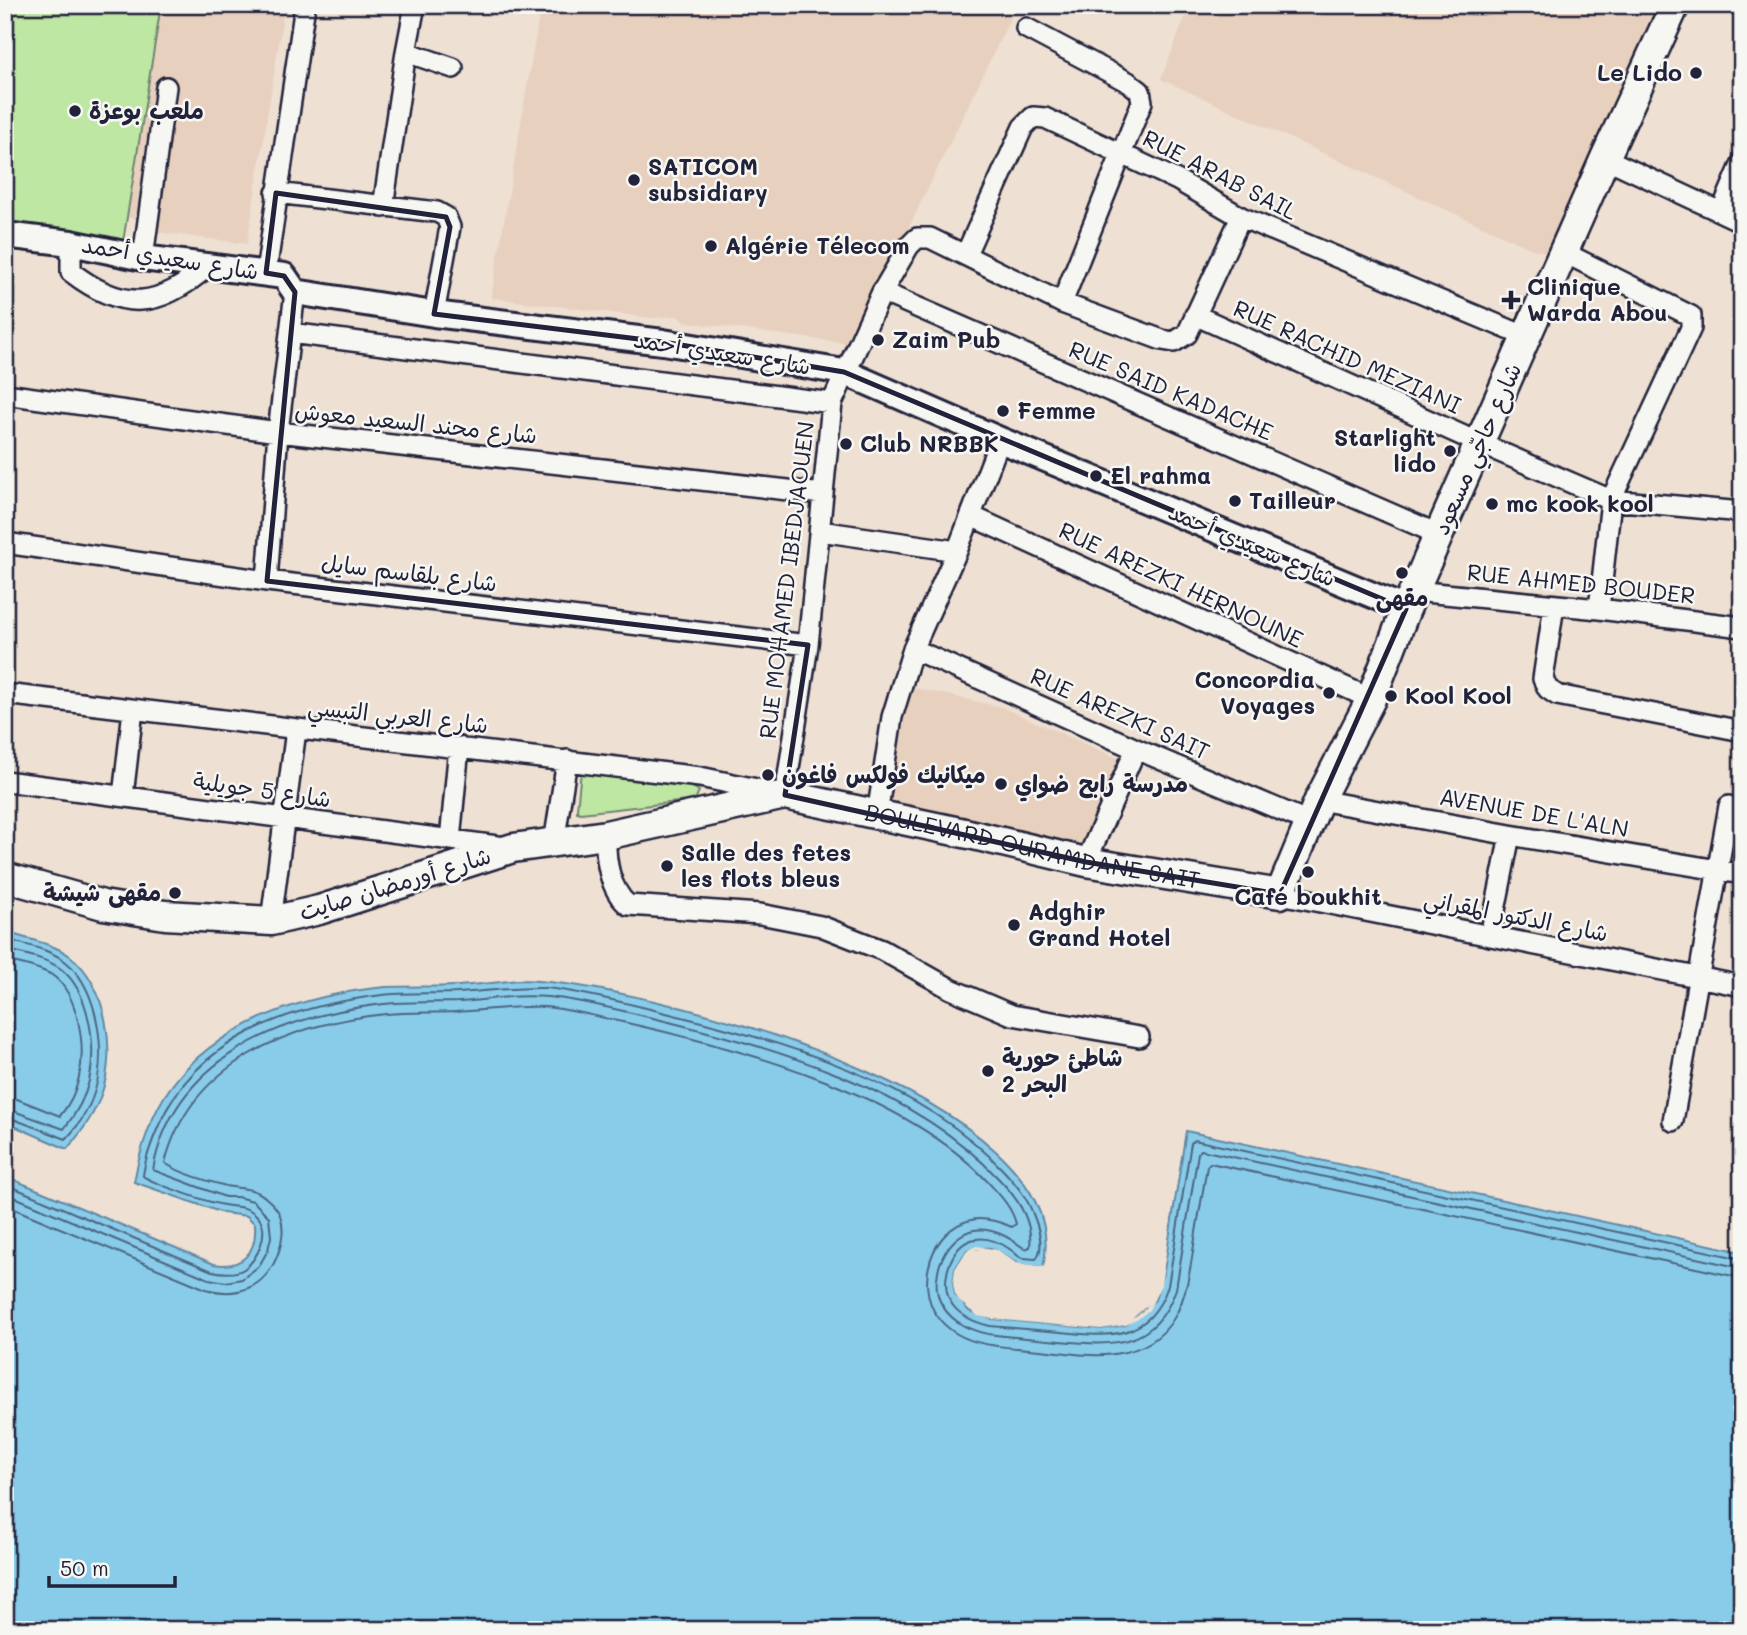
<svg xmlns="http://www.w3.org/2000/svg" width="1747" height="1635" font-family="Mali,'Playpen Sans Arabic',sans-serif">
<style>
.built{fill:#e8d0be}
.green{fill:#bee7a3;stroke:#70846f;stroke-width:2}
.water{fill:#89ccea;stroke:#6088a4;stroke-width:2}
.pier{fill:#eee0d3}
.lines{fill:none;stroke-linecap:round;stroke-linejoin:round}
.shore{stroke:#4b6681;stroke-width:2}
.minor-casing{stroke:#22223b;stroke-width:24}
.tertiary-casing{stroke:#22223b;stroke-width:30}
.secondary-casing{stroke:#22223b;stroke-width:33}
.minor{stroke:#f6f6f2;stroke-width:19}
.tertiary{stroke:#f6f6f2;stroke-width:24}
.secondary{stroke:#f6f6f2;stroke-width:28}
.marked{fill:none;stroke:#22223b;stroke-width:5;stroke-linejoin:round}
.poi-dot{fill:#22223b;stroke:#f6f6f2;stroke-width:2.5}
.labels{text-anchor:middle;stroke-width:5;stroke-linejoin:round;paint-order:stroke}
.poi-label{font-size:23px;font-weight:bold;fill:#22223b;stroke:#f6f6f2;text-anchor:start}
.street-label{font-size:23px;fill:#22223b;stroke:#f6f6f2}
</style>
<rect width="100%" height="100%" fill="#eee0d3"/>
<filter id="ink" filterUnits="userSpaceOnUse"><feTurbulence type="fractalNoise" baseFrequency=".0143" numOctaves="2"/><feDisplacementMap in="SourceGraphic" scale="14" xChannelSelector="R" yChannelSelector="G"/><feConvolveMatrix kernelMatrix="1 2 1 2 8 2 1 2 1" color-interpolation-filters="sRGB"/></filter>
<g filter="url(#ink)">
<!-- built -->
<path class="built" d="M161,5H297L295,11L284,10L247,244L157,232L144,221L127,217Z
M541,5H1017L852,344L687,322L677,316L652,318L491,298Z
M1190,5H1667L1550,253L1532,249L1161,79Z
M911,687L1001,707L1122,760L1081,848L886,809Z"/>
<!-- green -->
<path class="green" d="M5,5H161L123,242L5,228Z
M581,771L689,785L699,791L695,800L581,813L577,812V809Z"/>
<!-- water -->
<path class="water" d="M5,932C26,939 53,943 70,956C107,985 117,1053 101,1095C94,1116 81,1133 67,1149L5,1122Z
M519,980C639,982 1084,1097 1043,1267C1035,1266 1022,1266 1015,1262C992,1248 996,1245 967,1250L955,1269L953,1284L955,1294L969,1311L992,1319L1101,1329L1126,1325L1155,1300L1164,1270L1186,1131L1742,1252V1630H5V1176L214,1264C243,1269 257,1252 255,1224L247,1216L223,1213L134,1182C140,1150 151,1115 170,1088C217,1022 309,994 386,987C409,986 432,987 455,986C476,985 498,982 519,980Z"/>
<!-- pier -->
<path class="pier" d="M1185,1127L1161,1285L1149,1310L1138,1319L1126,1325L1101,1329L992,1319L978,1316L960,1302L955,1294L953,1284L955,1269L967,1250L977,1246L998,1250L1016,1263L1047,1267L1043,1271L1015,1267L997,1253L986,1250L977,1249L970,1253L958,1270L956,1283L958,1293L963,1300L980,1313L1101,1325L1124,1322L1136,1316L1146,1308L1157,1284L1182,1130Z"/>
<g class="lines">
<!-- shore -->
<path class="shore" d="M5,939C25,945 50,949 66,962C82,975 90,994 95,1013C106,1059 100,1104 66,1139L5,1116
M5,949C23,954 46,958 61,969C90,992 97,1047 89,1081C85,1098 75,1115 64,1129L5,1108
M5,960C20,964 39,967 52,975C79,994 86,1047 79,1077C76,1091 69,1105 60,1116L17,1099L5,1097
M5,1184L212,1271C222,1273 235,1275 244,1269C257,1260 271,1231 258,1217C248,1205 237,1208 224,1205C210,1203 152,1183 143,1176C145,1158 152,1141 159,1125C198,1036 292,1006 382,995C407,992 432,994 457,993C487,991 516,987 547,988C587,993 627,1003 666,1013C781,1041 920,1081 1003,1170C1015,1183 1027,1197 1033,1214C1038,1226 1045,1248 1036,1259C1031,1258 1024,1259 1020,1257C1016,1255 1014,1252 1011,1250C1002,1243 988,1237 976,1239C953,1242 941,1276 948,1296C954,1314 973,1322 990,1326C1014,1328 1037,1330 1061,1332C1109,1337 1149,1341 1168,1286L1191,1143L1194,1140L1742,1259
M5,1193L209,1279L226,1282L242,1279L259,1266L268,1250L271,1237L269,1217L253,1201L237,1197H225L153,1170C173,1058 283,1015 384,1004C409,1001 434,1003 458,1002C488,1000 518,994 548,997C584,1000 621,1011 657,1019C774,1048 913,1087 998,1178C1016,1196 1033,1221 1030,1247L1025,1249C1010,1238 993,1227 974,1230C946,1235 929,1276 940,1301C949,1321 969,1330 988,1334C1012,1337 1036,1339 1059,1341C1113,1346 1155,1349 1176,1289L1198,1153L1201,1150L1742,1268
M5,1205L206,1289C220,1293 234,1294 248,1288C273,1279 289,1239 280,1215C277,1208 272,1203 266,1198C254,1187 240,1189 226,1186C211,1182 177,1172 165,1163C190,1062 292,1023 386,1014C409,1012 432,1013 455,1012C485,1011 515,1005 545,1007C569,1009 594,1016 618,1021C735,1047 903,1091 987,1181C999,1194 1012,1207 1016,1224L1012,1227C1000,1222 984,1217 971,1220C931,1229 915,1284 937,1316C959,1346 996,1346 1029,1349C1057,1351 1087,1358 1114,1354C1178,1346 1186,1298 1194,1245C1198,1219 1203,1192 1207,1166L1210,1163L1742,1278"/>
<defs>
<path id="minor" d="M1026,28L1128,82L1140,91L1142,102L1062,303
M406,52L453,68
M1605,158L1742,222
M276,193L437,212L446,217L450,227L434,314
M383,207L406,52L415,5
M1721,212L1742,163
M71,243V272C123,312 159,309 208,266
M1563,252L1691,316V328L1611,500L1599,609
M966,254L1023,127L1033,117L1045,118L1179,181L1241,217L1527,337
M143,258L166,87
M266,273L305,5
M882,292L1440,535
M1195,315L1479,443L1611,500L1742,512
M290,333L832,403
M5,394L278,432L823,494
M971,516L1371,699
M820,531L957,551
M5,543L267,581L808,645
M267,581L278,432L295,292
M1414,591L1599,609L1742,627
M1554,605L1543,679L1548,689L1557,695L1742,731
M913,649L1136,749L1309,822
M5,694L700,777L785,795L808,645L832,403L882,292L909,246L917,238H930L1062,303L1162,340L1174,342L1187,334L1241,217
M5,781L505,847
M123,796L133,710
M1319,800L1510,835L1742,874
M877,815L892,717L913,649L957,551L1000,440
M606,835C605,858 609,889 628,905L760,914L821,926L882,950L951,989L1012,1015L1139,1037
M450,840L459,747
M554,843L567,760
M1086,862L1136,749
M1280,894L1742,986
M271,921L296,730
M1490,936L1510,835
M1673,1121L1729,806"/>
<path id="tertiary" d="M5,235L71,243L143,258L284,276L295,292L434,314L663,342L844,372L1000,440L1406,609"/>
<g id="secondary">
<path id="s1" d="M5,877L103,905L165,915L271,921L319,910L513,848L606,835L785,795L969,834L1086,862L1280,894L1319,800L1371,699L1406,609L1605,158L1675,5"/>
</g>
</defs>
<!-- minor casing -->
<use href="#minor" class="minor-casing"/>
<!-- tertiary casing -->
<use href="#tertiary" class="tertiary-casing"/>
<!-- secondary casing -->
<use href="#secondary" class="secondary-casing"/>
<!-- minor -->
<use href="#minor" class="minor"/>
<!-- tertiary -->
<use href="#tertiary" class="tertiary"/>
<!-- secondary -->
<use href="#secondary" class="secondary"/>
</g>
</g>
<!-- marked area -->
<path class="marked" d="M276,193L446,217L450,227L434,314L663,342L844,372L1406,609L1280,894L1086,862L785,795L808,645L267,581L295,292L284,276L266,273Z"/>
<!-- markers -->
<g class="poi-dot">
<circle cx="1696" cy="73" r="7"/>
<circle cx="75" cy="111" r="7"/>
<circle cx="634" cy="180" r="7"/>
<circle cx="711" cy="246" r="7"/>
<path d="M1507.5 289.5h7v7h7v7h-7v7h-7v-7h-7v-7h7z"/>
<circle cx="878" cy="340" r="7"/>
<circle cx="1003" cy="411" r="7"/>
<circle cx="846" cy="444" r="7"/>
<circle cx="1450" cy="451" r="7"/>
<circle cx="1096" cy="476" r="7"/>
<circle cx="1235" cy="501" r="7"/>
<circle cx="1492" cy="504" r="7"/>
<circle cx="1402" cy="573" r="7"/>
<circle cx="1329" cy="693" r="7"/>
<circle cx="1391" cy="696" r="7"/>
<circle cx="768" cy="775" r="7"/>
<circle cx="1001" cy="784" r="7"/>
<circle cx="667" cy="866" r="7"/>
<circle cx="1308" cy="872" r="7"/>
<circle cx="175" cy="893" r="7"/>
<circle cx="1014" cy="925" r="7"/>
<circle cx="988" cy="1071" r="7"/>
</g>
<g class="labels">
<!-- poi labels -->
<g class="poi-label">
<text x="1682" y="81" text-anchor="end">Le Lido</text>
<text x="89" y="119">ملعب بوعزة</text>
<text x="648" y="175">SATICOM<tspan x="648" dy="26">subsidiary</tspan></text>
<text x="725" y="254">Algérie Télecom</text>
<text x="1527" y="295">Clinique<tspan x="1527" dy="26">Warda Abou</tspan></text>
<text x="892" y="348">Zaim Pub</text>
<text x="1017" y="419">Femme</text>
<text x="1436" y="446" text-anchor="end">Starlight<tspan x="1436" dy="26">lido</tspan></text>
<text x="860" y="452">Club NRBBK</text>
<text x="1110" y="484">El rahma</text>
<text x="1249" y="509">Tailleur</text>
<text x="1506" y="512">mc kook kool</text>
<text x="1402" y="606" text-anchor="middle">مقهى</text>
<text x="1315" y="688" text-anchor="end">Concordia<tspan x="1315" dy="26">Voyages</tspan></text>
<text x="1405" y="704">Kool Kool</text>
<text x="782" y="783">ميكانيك فولكس فاغون</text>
<text x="1015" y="792">مدرسة رابح ضواي</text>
<text x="681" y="861">Salle des fetes<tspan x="681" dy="26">les flots bleus</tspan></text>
<text x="161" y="901" text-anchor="end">مقهى شيشة</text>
<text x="1308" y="905" text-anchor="middle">Café boukhit</text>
<text x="1028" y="920">Adghir<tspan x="1028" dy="26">Grand Hotel</tspan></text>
<text x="1002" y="1066">شاطئ حورية<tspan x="1002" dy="26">البحر 2</tspan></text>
</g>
<!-- street labels -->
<g class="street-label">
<text transform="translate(1220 175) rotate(27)" y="8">RUE ARAB SAIL</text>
<text transform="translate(170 258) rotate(9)" y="8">شارع سعيدي أحمد</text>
<text transform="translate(722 353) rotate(9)" y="8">شارع سعيدي أحمد</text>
<text transform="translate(1347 357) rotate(24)" y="8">RUE RACHID MEZIANI</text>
<text transform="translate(1171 391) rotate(23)" y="8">RUE SAID KADACHE</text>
<text transform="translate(416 423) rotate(6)" y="8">شارع محند السعيد معوش</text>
<text transform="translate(1477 449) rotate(-66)" y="8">شارع حاجّي مسعود</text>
<text transform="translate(1252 545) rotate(23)" y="8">شارع سعيدي أحمد</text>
<text transform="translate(409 573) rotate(7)" y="8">شارع بلقاسم سايل</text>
<text transform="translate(787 580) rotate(-83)" y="8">RUE MOHAMED IBEDJAOUEN</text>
<text transform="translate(1581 584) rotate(6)" y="8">RUE AHMED BOUDER</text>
<text transform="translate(1181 585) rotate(25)" y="8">RUE AREZKI HERNOUNE</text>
<text transform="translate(1120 714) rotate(24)" y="8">RUE AREZKI SAIT</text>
<text transform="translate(398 716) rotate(6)" y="8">شارع العربي التبسي</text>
<text transform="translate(262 790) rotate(8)" y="8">شارع 5 جويلية</text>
<text transform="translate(1534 813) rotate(10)" y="8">AVENUE DE L'ALN</text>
<text dy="8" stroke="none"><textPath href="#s1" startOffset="1054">BOULEVARD OURAMDANE SAIT</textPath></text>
<text transform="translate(395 884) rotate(-17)" y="8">شارع أورمضان صايت</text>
<text transform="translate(1516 916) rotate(11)" y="8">شارع الدكتور المقراني</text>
</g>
</g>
<!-- margin -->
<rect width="1747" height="1635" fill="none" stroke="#f6f6f2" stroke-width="28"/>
<rect x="14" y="14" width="1719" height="1607" fill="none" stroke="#22223b" stroke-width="2.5" filter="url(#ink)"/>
<!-- scale -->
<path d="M49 1576v10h126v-10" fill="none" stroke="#22223b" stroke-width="3.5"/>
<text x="60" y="1576" font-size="21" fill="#22223b" stroke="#f6f6f2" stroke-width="5" paint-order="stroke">50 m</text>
</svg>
